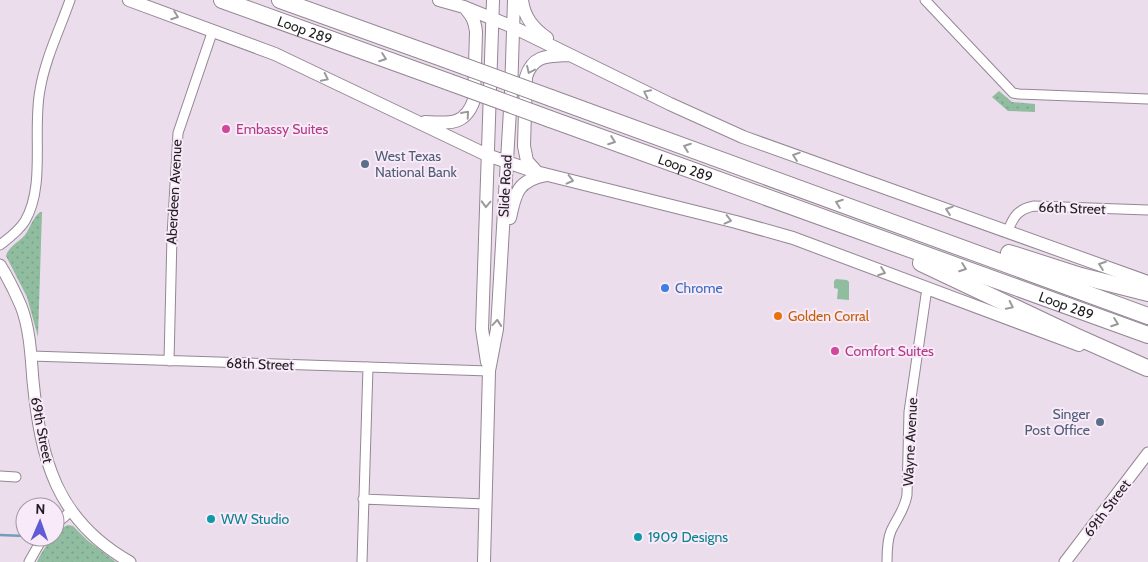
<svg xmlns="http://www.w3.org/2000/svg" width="1148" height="562" font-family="Cabin,sans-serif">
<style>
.grass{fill:url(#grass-dots)}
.garden{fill:#90bca0}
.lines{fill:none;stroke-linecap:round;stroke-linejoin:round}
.stream{stroke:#729dbd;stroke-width:2.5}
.minor-casing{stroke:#948794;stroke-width:11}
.tertiary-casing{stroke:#948794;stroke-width:13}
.secondary-casing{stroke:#948794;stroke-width:14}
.motorway-casing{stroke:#948794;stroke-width:18}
.minor{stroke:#fff;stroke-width:9}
.tertiary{stroke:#fff;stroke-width:11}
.secondary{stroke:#fff;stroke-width:12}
.motorway{stroke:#fff;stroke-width:16}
.motorway-bridge-casing{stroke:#948794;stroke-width:18;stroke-linecap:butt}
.motorway-bridge{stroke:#fff;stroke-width:16}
.oneway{stroke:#9b999c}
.hotel-dot{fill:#d1479c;stroke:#f8eaf8;stroke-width:2}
.service-dot{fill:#5c6f8a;stroke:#f8eaf8;stroke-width:2}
.shop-dot{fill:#3f7fe0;stroke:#f8eaf8;stroke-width:2}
.food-dot{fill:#e8710a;stroke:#f8eaf8;stroke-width:2}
.culture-dot{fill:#0f9aa8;stroke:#f8eaf8;stroke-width:2}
.labels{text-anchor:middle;stroke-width:4;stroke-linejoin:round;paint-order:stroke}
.street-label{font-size:14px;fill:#211d22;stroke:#f8eaf8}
.hotel-label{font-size:14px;fill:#b23c85;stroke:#f8eaf8;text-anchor:start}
.service-label{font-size:14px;fill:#4e5e75;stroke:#f8eaf8;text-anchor:start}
.shop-label{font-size:14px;fill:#366cbe;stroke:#f8eaf8;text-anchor:start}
.food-label{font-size:14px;fill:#c56008;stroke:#f8eaf8;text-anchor:start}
.culture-label{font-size:14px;fill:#0d838f;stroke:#f8eaf8;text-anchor:start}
</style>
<defs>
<pattern id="grass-dots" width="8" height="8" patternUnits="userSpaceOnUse" patternTransform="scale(1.25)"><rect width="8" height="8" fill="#90bca0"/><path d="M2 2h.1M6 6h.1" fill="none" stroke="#7ca18a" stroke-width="1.8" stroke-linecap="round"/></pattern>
</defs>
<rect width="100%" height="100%" fill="#ebddeb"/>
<!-- grass -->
<path class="grass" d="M999,91L1012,102L1035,104V112L1008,111L992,97Z
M40,212H42L38,337L27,297L6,256C8,247 19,242 25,235C30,228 33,217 40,212Z
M68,525L73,526L87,540L116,562H37C43,549 56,529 68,525Z"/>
<!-- garden -->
<path class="garden" d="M836,279L847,280L849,282V300L837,299L838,289L834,288V281Z"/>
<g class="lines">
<!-- stream -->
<path class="stream" d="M0,535L25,536
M30,537L33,538"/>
<defs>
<path id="minor" d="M925,0L1013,93L1019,94L1148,99
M1008,231C1013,217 1018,209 1034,206L1148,210
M0,245C9,238 19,231 25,221C46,185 32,131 40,90C45,59 60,29 70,0
M31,356L489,371
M169,361L172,236L178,133L213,30
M0,476L16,477
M363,499L485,504
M55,525L71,511
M29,562L43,537
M362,562L368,367
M887,562C887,552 887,540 891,531C897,518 905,509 907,495L909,412L926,295L929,289"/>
<path id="tertiary" d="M0,265C8,278 15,292 21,306C30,329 31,356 33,381C41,460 56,520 130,562
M1065,562L1148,453"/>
<path id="secondary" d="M129,0L275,54L487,155L536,172L736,222L793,238L1079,345
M439,0L464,7L513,27L670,104L743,137L1148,282
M522,0C524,17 533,28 547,38
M425,122C449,123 465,126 474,100L476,32C475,21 472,16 465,8
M536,171L527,161L524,146L526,77C533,54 550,56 569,55
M510,218C515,193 518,180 546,175
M487,362L482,329L493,0
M484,562L489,371L497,329L511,93L514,0"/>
<g id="motorway">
<path id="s1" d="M222,0L449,82"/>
<path d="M280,0L450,61"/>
<path d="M551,98L1148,316"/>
<path id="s2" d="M550,119L1148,335"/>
<path d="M1009,253L1081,276L1148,293"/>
<path d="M921,263L1075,336L1147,368"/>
</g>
</defs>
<!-- minor casing -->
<use href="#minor" class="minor-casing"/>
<!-- tertiary casing -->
<use href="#tertiary" class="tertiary-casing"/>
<!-- secondary casing -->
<use href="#secondary" class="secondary-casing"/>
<!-- motorway casing -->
<use href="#motorway" class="motorway-casing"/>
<!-- minor -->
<use href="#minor" class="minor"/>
<!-- tertiary -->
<use href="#tertiary" class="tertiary"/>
<!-- secondary -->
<use href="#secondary" class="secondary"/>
<!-- motorway -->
<use href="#motorway" class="motorway"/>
<defs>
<path id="motorway-bridge" d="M450,61L551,98
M449,82L550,119"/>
</defs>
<!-- motorway-bridge casing -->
<use href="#motorway-bridge" class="motorway-bridge-casing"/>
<!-- motorway-bridge -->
<use href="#motorway-bridge" class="motorway-bridge"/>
</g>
<!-- one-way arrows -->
<defs><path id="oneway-chevron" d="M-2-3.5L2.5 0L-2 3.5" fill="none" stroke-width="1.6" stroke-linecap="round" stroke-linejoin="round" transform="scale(1.25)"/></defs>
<g class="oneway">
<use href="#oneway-chevron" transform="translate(175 16) rotate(20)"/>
<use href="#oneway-chevron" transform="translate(383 58) rotate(20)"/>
<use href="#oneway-chevron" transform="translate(530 70) rotate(115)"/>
<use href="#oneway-chevron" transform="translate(325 78) rotate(26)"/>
<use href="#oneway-chevron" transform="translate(647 93) rotate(-154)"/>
<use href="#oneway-chevron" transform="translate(466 114) rotate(-49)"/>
<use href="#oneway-chevron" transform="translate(612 141) rotate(20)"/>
<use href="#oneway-chevron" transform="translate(687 147) rotate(-160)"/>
<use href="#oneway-chevron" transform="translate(796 156) rotate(-161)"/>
<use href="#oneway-chevron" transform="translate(570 180) rotate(14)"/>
<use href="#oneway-chevron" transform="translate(839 203) rotate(-160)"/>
<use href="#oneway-chevron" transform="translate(486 204) rotate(92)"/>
<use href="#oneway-chevron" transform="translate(949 210) rotate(-161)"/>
<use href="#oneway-chevron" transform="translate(728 220) rotate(14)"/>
<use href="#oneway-chevron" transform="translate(1102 265) rotate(-160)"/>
<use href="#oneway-chevron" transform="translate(963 268) rotate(20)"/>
<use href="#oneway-chevron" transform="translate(882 272) rotate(20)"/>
<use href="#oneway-chevron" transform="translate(1010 306) rotate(26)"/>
<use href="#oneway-chevron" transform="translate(497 323) rotate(-85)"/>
<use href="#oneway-chevron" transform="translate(1115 323) rotate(20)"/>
</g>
<!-- markers -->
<g class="hotel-dot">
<circle cx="226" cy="129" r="5"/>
<circle cx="835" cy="351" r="5"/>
</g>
<g class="service-dot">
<circle cx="365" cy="164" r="5"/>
<circle cx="1100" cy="422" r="5"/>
</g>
<circle class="shop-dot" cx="665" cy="288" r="5"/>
<circle class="food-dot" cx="778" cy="316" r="5"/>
<g class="culture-dot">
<circle cx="211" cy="519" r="5"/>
<circle cx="638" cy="537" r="5"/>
</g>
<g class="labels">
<!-- street labels -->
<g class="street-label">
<text dy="5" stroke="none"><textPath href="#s1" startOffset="88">Loop 289</textPath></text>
<text dy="5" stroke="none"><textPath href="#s2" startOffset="144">Loop 289</textPath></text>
<text transform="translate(505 186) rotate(-87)" y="5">Slide Road</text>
<text transform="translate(174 192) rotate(-87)" y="5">Aberdeen Avenue</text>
<text transform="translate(1072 208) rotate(2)" y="5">66th Street</text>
<text dy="5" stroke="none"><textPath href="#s2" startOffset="549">Loop 289</textPath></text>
<text transform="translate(260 364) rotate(2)" y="5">68th Street</text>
<text transform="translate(42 430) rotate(79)" y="5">69th Street</text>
<text transform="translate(910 442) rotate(-87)" y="5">Wayne Avenue</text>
<text transform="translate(1107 508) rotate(-53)" y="5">69th Street</text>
</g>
<!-- hotel labels -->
<g class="hotel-label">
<text x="236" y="134">Embassy Suites</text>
<text x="845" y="356">Comfort Suites</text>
</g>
<!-- service labels -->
<g class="service-label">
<text x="375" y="161">West Texas<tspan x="375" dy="16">National Bank</tspan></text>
<text x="1090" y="419" text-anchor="end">Singer<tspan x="1090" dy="16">Post Office</tspan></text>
</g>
<!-- shop labels -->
<g class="shop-label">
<text x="675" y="293">Chrome</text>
</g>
<!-- food labels -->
<g class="food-label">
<text x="788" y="321">Golden Corral</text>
</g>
<!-- culture labels -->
<g class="culture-label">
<text x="221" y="524">WW Studio</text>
<text x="648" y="542">1909 Designs</text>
</g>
</g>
<!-- north arrow -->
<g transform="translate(40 522) rotate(2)"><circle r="24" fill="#f8eaf8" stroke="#a298a2"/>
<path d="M0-4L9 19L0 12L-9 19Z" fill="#605cd4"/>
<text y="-8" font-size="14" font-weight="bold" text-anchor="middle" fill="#211d22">N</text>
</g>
</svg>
